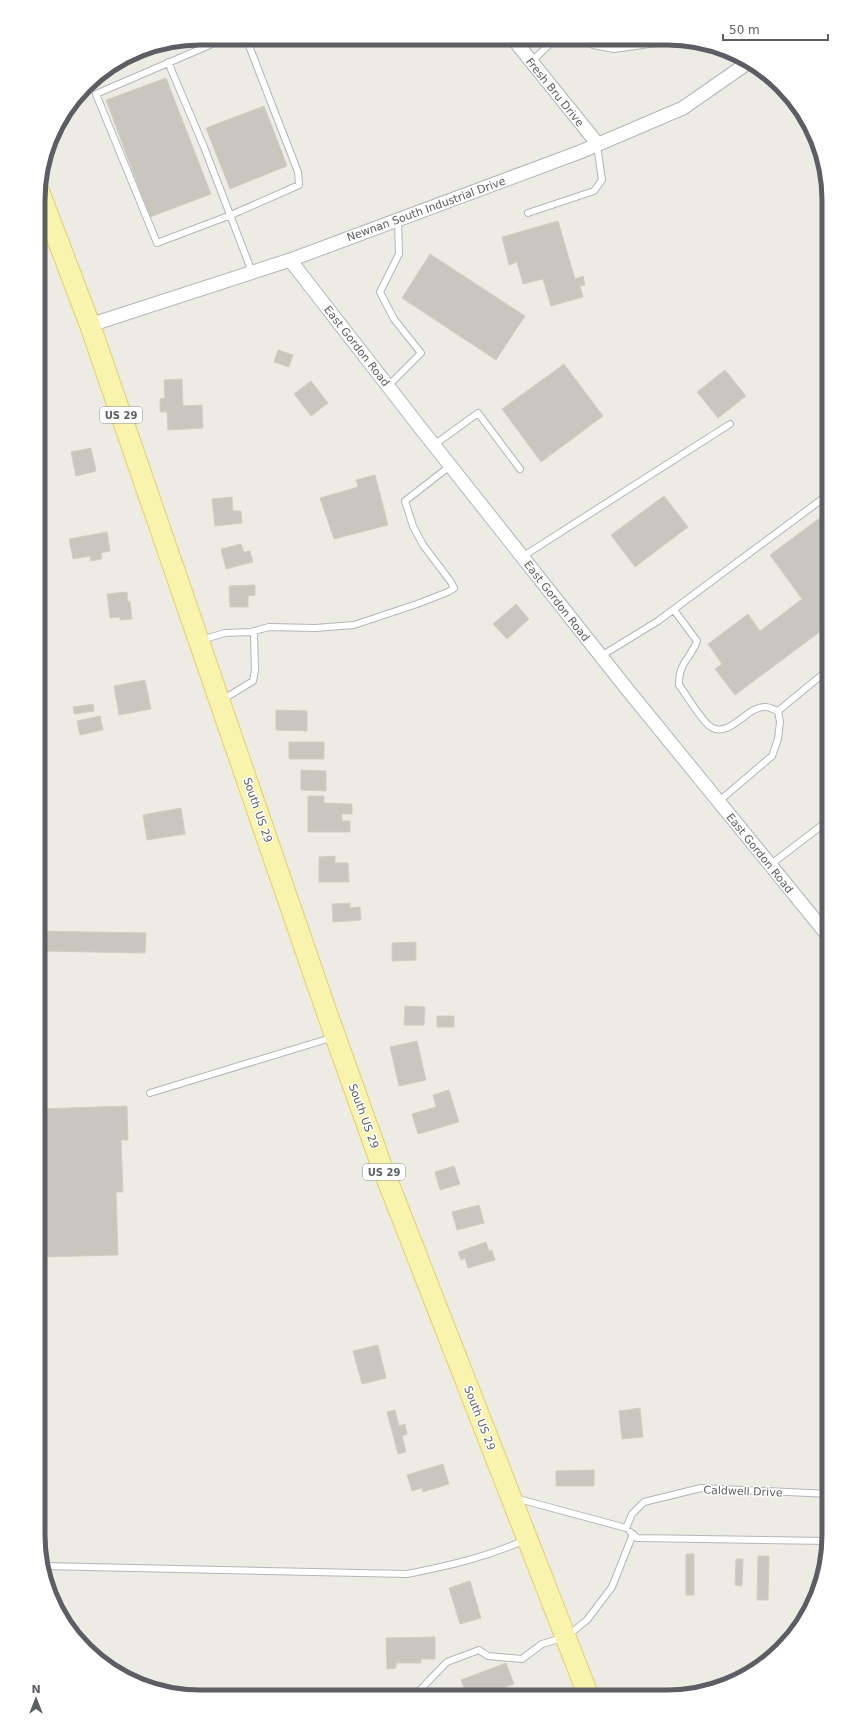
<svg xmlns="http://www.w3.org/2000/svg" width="867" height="1735" font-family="'DejaVu Sans',sans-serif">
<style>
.building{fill:#c9c6c0;stroke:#d1cec3}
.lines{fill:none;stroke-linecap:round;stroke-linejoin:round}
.lane-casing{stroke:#b4b5ba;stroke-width:8}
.street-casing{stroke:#b4b5ba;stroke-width:15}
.primary-casing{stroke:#e5cf65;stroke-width:22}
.lane{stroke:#fff;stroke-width:6}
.street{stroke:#fff;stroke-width:13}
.primary{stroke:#f8f4ae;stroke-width:20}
.labels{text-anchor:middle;stroke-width:3;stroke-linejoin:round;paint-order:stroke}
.shield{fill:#fff;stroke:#8d8e92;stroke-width:1}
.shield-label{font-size:10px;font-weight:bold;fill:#5c5e63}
.street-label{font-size:11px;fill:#5c5e63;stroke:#fff}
.rim{fill:none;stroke:#5c5e63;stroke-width:5}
</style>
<rect width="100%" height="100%" fill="#edece4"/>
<!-- building -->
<path class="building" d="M166,78L211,194L150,217L106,100Z
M264,106L287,166L230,189L206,128Z
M558,221L575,279L583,276L585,285L580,286L583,297L551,306L543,279L523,284L517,262L509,265L502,237Z
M430,254L525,316L496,360L402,298Z
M278,350L293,355L289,367L274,362Z
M564,364L603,416L541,462L502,409Z
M725,370L746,396L718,418L697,392Z
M182,379L183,406L202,405L203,428L168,430L167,412H160V399L165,398L164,380Z
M311,381L328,403L311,416L294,394Z
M91,448L96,471L76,476L71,452Z
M375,475L388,525L334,539L320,498L358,487L356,480Z
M664,496L688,527L635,567L611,535Z
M232,497L233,511H241L242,523L215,526L212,499Z
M829,511V625L735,695L715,669L722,664L708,644L748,614L760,631L802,599L770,555Z
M107,532L110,551L101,553L102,559L91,561L90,556L73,559L69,539Z
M241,544L244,552L250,551L253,562L226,569L221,549Z
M255,585V595L248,596V607H230L229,586Z
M127,592L128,602L130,601L132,619L120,620V617L110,618L107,594Z
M516,604L529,619L507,639L493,624Z
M145,680L151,709L119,715L114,686Z
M93,704L94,711L74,714L73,707Z
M276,710L307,711V731L276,730Z
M100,716L103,730L80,735L77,721Z
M289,742H324V759H289Z
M301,770L326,771V791L301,790Z
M308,796H324V803L352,804V814H342V821H350V832H308Z
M181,808L185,834L147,840L143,815Z
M335,856V863H348L349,882H319V857Z
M350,903V908L360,907L361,920L333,922L332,904Z
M39,931L146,933L145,953L39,951Z
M416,942V960L392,961V943Z
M405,1006L425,1007L424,1025H404Z
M437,1016H454V1027H437Z
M417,1041L426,1080L399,1086L390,1047Z
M449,1090L459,1122L418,1134L412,1114L436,1107L433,1095Z
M127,1106L128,1140H121L123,1192H116L118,1255L38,1257V1109Z
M454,1166L460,1184L440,1190L435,1172Z
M479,1205L484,1223L457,1230L452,1212Z
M486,1242L489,1251L492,1250L495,1260L468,1268L465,1258L461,1260L458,1252Z
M378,1345L386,1378L362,1384L353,1351Z
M640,1408L643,1437L622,1439L619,1411Z
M395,1410L399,1426L405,1424L407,1434L402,1436L406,1452L398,1454L387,1412Z
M443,1464L449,1484L423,1492L422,1488L412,1491L407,1475Z
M594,1470V1486H556V1471Z
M686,1554H694V1595H686Z
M758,1556H769L768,1600H757Z
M736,1559H743L742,1586L735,1585Z
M470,1581L481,1618L460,1624L449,1588Z
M435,1637V1659H421V1663H396V1668L387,1669L386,1638Z
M506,1663L514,1684L479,1696H467L461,1680Z
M374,1693L400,1694V1696H374Z"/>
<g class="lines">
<defs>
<path id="lane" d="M226,38L96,94L157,243L231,215L299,185L298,172L246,38
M591,40L593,45L614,49L670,41
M168,62L204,147L252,272
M531,62L554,40
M528,213L594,191L602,180L597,145
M388,386L421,353L394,319L380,292L399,254L398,220
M434,445L478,413L520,469
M522,557L730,424
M674,610L697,641C690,660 679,661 679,685C685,693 703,723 711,727C730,739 747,705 766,707C770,707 774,710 778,711
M251,632L269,627L315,628L354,625L417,604L448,592L454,588L451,582L423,545L413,526L405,501L450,466
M201,640L225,633L251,632L254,635L255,670L253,681L222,700
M601,656L658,621L829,494
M718,802L772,756L778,739L780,722L778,711L829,669
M770,865L825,823L829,827
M150,1093L334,1037
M515,1498L626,1528L632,1514L644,1502L701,1488L829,1494
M630,1532L637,1538L829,1541
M43,1566L407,1574C448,1566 487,1557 525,1540
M326,1693L327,1696
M418,1696V1692L447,1662L479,1650L488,1656L522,1659L542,1644L566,1637L587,1620L612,1587L633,1534"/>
<path id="street" d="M514,40L597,143
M290,260L422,430L627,689L829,937
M90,325L290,260L580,152L683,108L749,62"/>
<path id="primary" d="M39,191L90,325L327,1013L381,1164L589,1697"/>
</defs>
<!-- lane casing -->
<use href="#lane" class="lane-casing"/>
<!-- street casing -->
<use href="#street" class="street-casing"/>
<!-- primary casing -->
<use href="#primary" class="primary-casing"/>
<!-- lane -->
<use href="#lane" class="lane"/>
<!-- street -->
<use href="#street" class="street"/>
<!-- primary -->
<use href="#primary" class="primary"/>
</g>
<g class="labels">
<!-- shield labels -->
<g class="shield">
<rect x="100" y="407" width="42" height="16" rx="3"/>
<rect x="363" y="1164" width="42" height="16" rx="3"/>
</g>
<g class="shield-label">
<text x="121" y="419">US 29</text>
<text x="384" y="1176">US 29</text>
</g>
<!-- street labels -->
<g class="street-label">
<text transform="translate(555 92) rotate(51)" y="4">Fresh Bru Drive</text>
<text transform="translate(426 209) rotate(-20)" y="4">Newnan South Industrial Drive</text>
<text transform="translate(357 346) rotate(52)" y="4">East Gordon Road</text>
<text transform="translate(557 601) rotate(52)" y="4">East Gordon Road</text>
<text transform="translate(258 810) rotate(71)" y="4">South US 29</text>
<text transform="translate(760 853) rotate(51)" y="4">East Gordon Road</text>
<text transform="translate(364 1116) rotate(70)" y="4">South US 29</text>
<text transform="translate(480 1418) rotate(69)" y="4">South US 29</text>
<text transform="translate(743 1491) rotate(2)" y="4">Caldwell Drive</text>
</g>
</g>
<!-- crop -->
<path d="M0 0H867V1735H0ZM200 45H667A155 155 0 0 1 822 200V1535A155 155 0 0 1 667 1690H200A155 155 0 0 1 45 1535V200A155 155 0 0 1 200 45Z" fill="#fff" fill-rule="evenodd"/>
<path class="rim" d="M200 45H667A155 155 0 0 1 822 200V1535A155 155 0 0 1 667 1690H200A155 155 0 0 1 45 1535V200A155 155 0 0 1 200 45Z"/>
<!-- north arrow -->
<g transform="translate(36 1699)" stroke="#ffffff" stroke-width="3" paint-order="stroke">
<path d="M0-3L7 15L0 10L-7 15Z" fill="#5c5e63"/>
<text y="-6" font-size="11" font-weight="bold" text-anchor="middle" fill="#5c5e63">N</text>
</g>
<!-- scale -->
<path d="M723 34v6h105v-6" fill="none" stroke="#5c5e63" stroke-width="2"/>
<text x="729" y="34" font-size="12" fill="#5c5e63" stroke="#ffffff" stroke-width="3" paint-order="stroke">50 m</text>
</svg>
